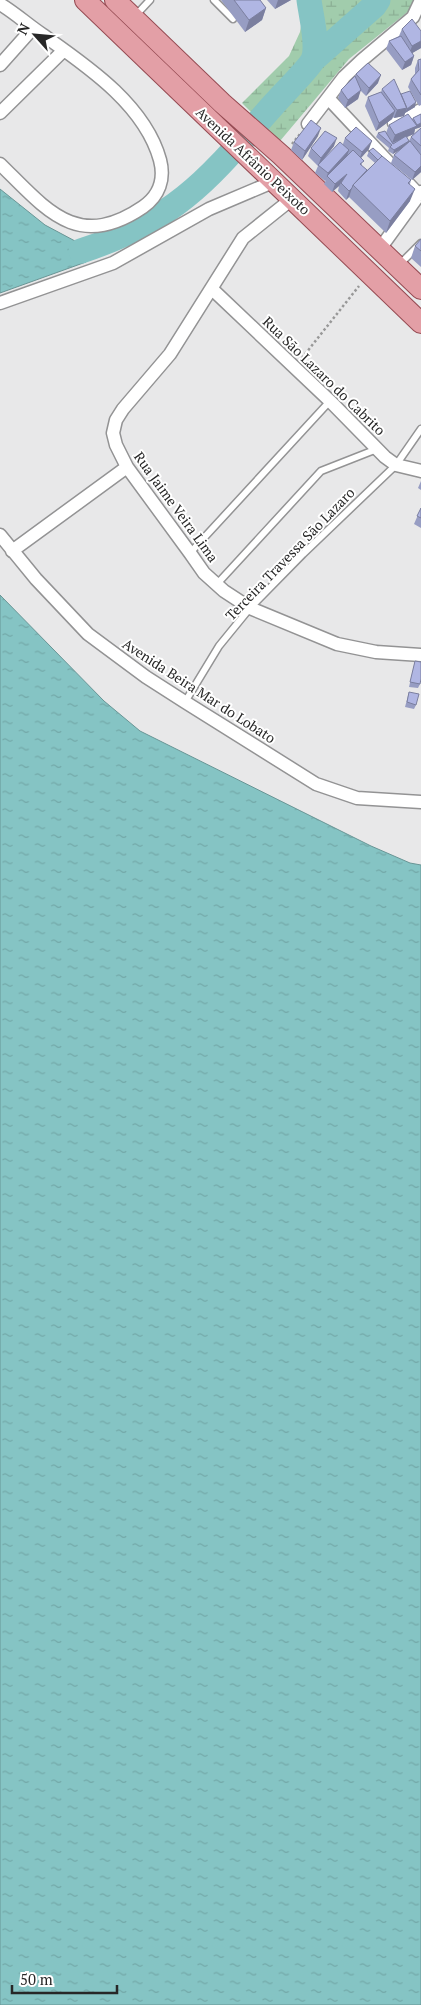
<svg xmlns="http://www.w3.org/2000/svg" width="421" height="2005" font-family="'PT Serif',serif">
<style>
.wetland{fill:url(#wetland-marsh)}
.water{fill:url(#water-ripples);stroke:#699595}
.lines{fill:none;stroke-linecap:round;stroke-linejoin:round}
.river{stroke:#85c4c4;stroke-width:25}
.lane-casing{stroke:#939394;stroke-width:9}
.street-casing{stroke:#939394;stroke-width:15}
.primary-casing{stroke:#964b53;stroke-width:22}
.path{stroke:#989898;stroke-width:2.5;stroke-dasharray:2.5 2.5;stroke-linecap:butt}
.lane{stroke:#fff;stroke-width:6}
.street{stroke:#fff;stroke-width:12}
.primary{stroke:#e39fa6;stroke-width:20}
.wall{fill:#979dc3}
.shaded-wall{fill:#7b7f9f}
.building{fill:#b0b6e3;stroke:#7b7f9f}
.labels{text-anchor:middle;stroke-width:4;stroke-linejoin:round;paint-order:stroke}
.street-label{font-size:14px;fill:#272727;stroke:#fff}
</style>
<defs>
<pattern id="wetland-marsh" width="20" height="14" patternUnits="userSpaceOnUse" patternTransform="scale(1.25)"><rect width="20" height="14" fill="#a1ccac"/><path d="M1 5h8M5 5V1M11 12h8M15 12V8" fill="none" stroke="#8baf94"/></pattern>
<pattern id="water-ripples" width="26" height="14" patternUnits="userSpaceOnUse" patternTransform="scale(1.25)"><rect width="26" height="14" fill="#85c4c4"/><path d="M2 4q2-2 4 0t4 0M15 11q2-2 4 0t4 0" fill="none" stroke="#73a8a8"/></pattern>
</defs>
<rect width="100%" height="100%" fill="#e8e8e9"/>
<!-- wetland -->
<path class="wetland" d="M305,0H416L410,10L349,59L280,141L242,103L289,56L300,32Z"/>
<!-- water -->
<path class="water" d="M0,189L45,225L75,241L86,262L0,293Z
M0,595L104,701L140,731L371,846L410,863L421,865V2005H0Z"/>
<g class="lines">
<!-- river -->
<path class="river" d="M313,60L374,6L378,0
M81,251C118,239 154,222 185,197C218,171 247,134 275,103C282,95 309,68 313,60C319,46 311,16 309,0"/>
<defs>
<path id="lane" d="M214,0L233,19
M136,15L150,0
M400,264L421,243
M190,553L330,401
M217,584L321,471L377,449
M185,702L219,646L250,608L303,554L396,465L421,429"/>
<path id="street" d="M0,4C15,13 28,25 43,35C87,66 145,105 160,160C165,179 159,196 143,207C77,252 46,209 0,164
M0,65L33,28
M328,98L419,195
M0,113L64,50
M394,123L421,110
M308,124L344,77L362,60L413,17L421,0
M293,198L243,238L170,354L123,409L116,420L113,433L116,445L127,467L190,553L204,573L224,591L250,608L337,644L376,652L421,655
M379,250L421,192
M212,289L330,401L385,457L396,465L421,471
M0,303L113,263L209,209L275,181
M0,535L36,579L88,634L146,677L185,702L316,784L357,798L421,802
M12,551L127,467"/>
<path id="primary" d="M85,0L421,323
M115,0L222,103L281,155L421,289"/>
</defs>
<!-- lane casing -->
<use href="#lane" class="lane-casing"/>
<!-- street casing -->
<use href="#street" class="street-casing"/>
<!-- primary casing -->
<use href="#primary" class="primary-casing"/>
<!-- path -->
<path class="path" d="M292,144L300,134
M302,358L359,286"/>
<!-- lane -->
<use href="#lane" class="lane"/>
<!-- street -->
<use href="#street" class="street"/>
<!-- primary -->
<use href="#primary" class="primary"/>
</g>
<!-- wall -->
<path class="wall" d="M221,0H260L266,8L262,20L245,32Z
M267,0H291L275,9Z
M402,29L421,31V48L412,53L414,56L411,65L402,70L386,49L389,41L399,36Z
M421,59V105L419,106L408,87L411,79L415,74V68L418,60Z
M356,74L378,83L366,96L360,90L358,99L345,108L338,98L341,90L355,76Z
M382,89L401,94L415,107L405,113L404,116L394,118L393,117L392,119L376,131L365,106L368,97L381,92Z
M421,114V127L415,129L414,134L407,137L409,141L411,137L421,128V172L412,180L391,163L394,155L399,150L393,154L388,151L389,148L376,137L378,133H386L389,125L412,119L413,118Z
M318,136L302,160L291,150L294,142Z
M345,138L369,149L361,158L362,166L367,170L375,163L367,156L369,151L382,156L411,180L410,184V201L386,233L349,197L346,200L338,191L339,186L332,192L324,184L326,180L325,181L315,173L318,166L308,156L311,148L334,146L325,158L343,144Z
M421,239V267L411,258L415,246Z
M421,481V490L418,488Z
M421,508V528L414,524Z
M415,661L420,684L418,688L409,687Z
M409,692L416,705L414,709L405,707Z"/>
<!-- shaded-wall -->
<path class="shaded-wall" d="M278,0H291L275,9Z
M266,8L262,20L245,32L249,20Z
M421,41V48L409,55L412,46Z
M414,56L411,65L402,70L405,62Z
M381,75L378,83L366,96L369,88Z
M361,90L358,99L345,108L348,100Z
M416,102L415,107L405,113L407,109Z
M407,108L404,116L394,118L397,110Z
M395,111L392,119L376,131L379,123Z
M421,123V127L415,129L414,134L392,143L395,135Z
M321,128L318,136L302,160L305,151Z
M337,138L334,146L318,166L321,158Z
M372,141L369,149L359,160L362,152Z
M409,141L408,145L393,154L394,150Z
M349,150L346,159L327,176L325,181L328,173Z
M421,166V172L412,180L415,172Z
M347,174L339,186L332,192L335,184Z
M352,188L349,197L346,200L349,191Z
M415,189L410,201L386,233L390,221Z"/>
<!-- building -->
<path class="building" d="M234,0H260L266,8L249,20Z
M412,19L421,31V41L412,46L402,29Z
M401,36L414,56L405,62L389,41Z
M421,59V95L411,79L419,70L418,60Z
M368,63L381,75L369,88L356,74Z
M355,76L361,90L348,100L341,90Z
M394,79L407,108L397,110L382,89Z
M410,91L416,102L407,109L401,94Z
M381,92L395,111L379,123L368,97Z
M408,114L417,126L395,135L389,125Z
M421,114V123L417,125L413,118Z
M311,120L321,128L305,151L294,142Z
M356,127L372,141L362,152L345,138Z
M421,128V146L411,137Z
M325,131L337,138L321,158L311,148Z
M385,131L393,144L406,136L409,141L394,150L390,147L392,145L378,133Z
M410,141L421,155V166L415,172L394,155Z
M340,142L349,150L328,173L318,165Z
M373,148L382,156L378,160L369,151Z
M353,150L364,161L360,164L367,170L353,185L352,188L349,191L341,183L347,174L335,184L327,176Z
M382,156L411,180L408,183L415,189L390,221L353,185Z
M421,239V251L415,246Z
M421,508V518L417,516Z
M415,661L421,662V679L420,684L410,682Z
M409,692L419,694L416,705L407,702Z"/>
<g class="labels">
<!-- street labels -->
<g class="street-label">
<text transform="translate(253 161) rotate(43)" y="5">Avenida Afrânio Peixoto</text>
<text transform="translate(324 376) rotate(44)" y="5">Rua São Lazaro do Cabrito</text>
<text transform="translate(176 507) rotate(54)" y="5">Rua Jaime Veira Lima</text>
<text transform="translate(290 554) rotate(-46)" y="5">Terceira Travessa São Lazaro</text>
<text transform="translate(199 691) rotate(33)" y="5">Avenida Beira Mar do Lobato</text>
</g>
</g>
<!-- north arrow -->
<g transform="translate(35 35) rotate(297)" stroke="#ffffff" stroke-width="4" paint-order="stroke">
<path d="M0-4L9 19L0 12L-9 19Z" fill="#272727"/>
<text y="-8" font-size="14" font-weight="bold" text-anchor="middle" fill="#272727">N</text>
</g>
<!-- scale -->
<path d="M12 1985v8h105v-8" fill="none" stroke="#272727" stroke-width="2.5"/>
<text x="20" y="1985" font-size="15" fill="#272727" stroke="#ffffff" stroke-width="4" paint-order="stroke">50 m</text>
</svg>
